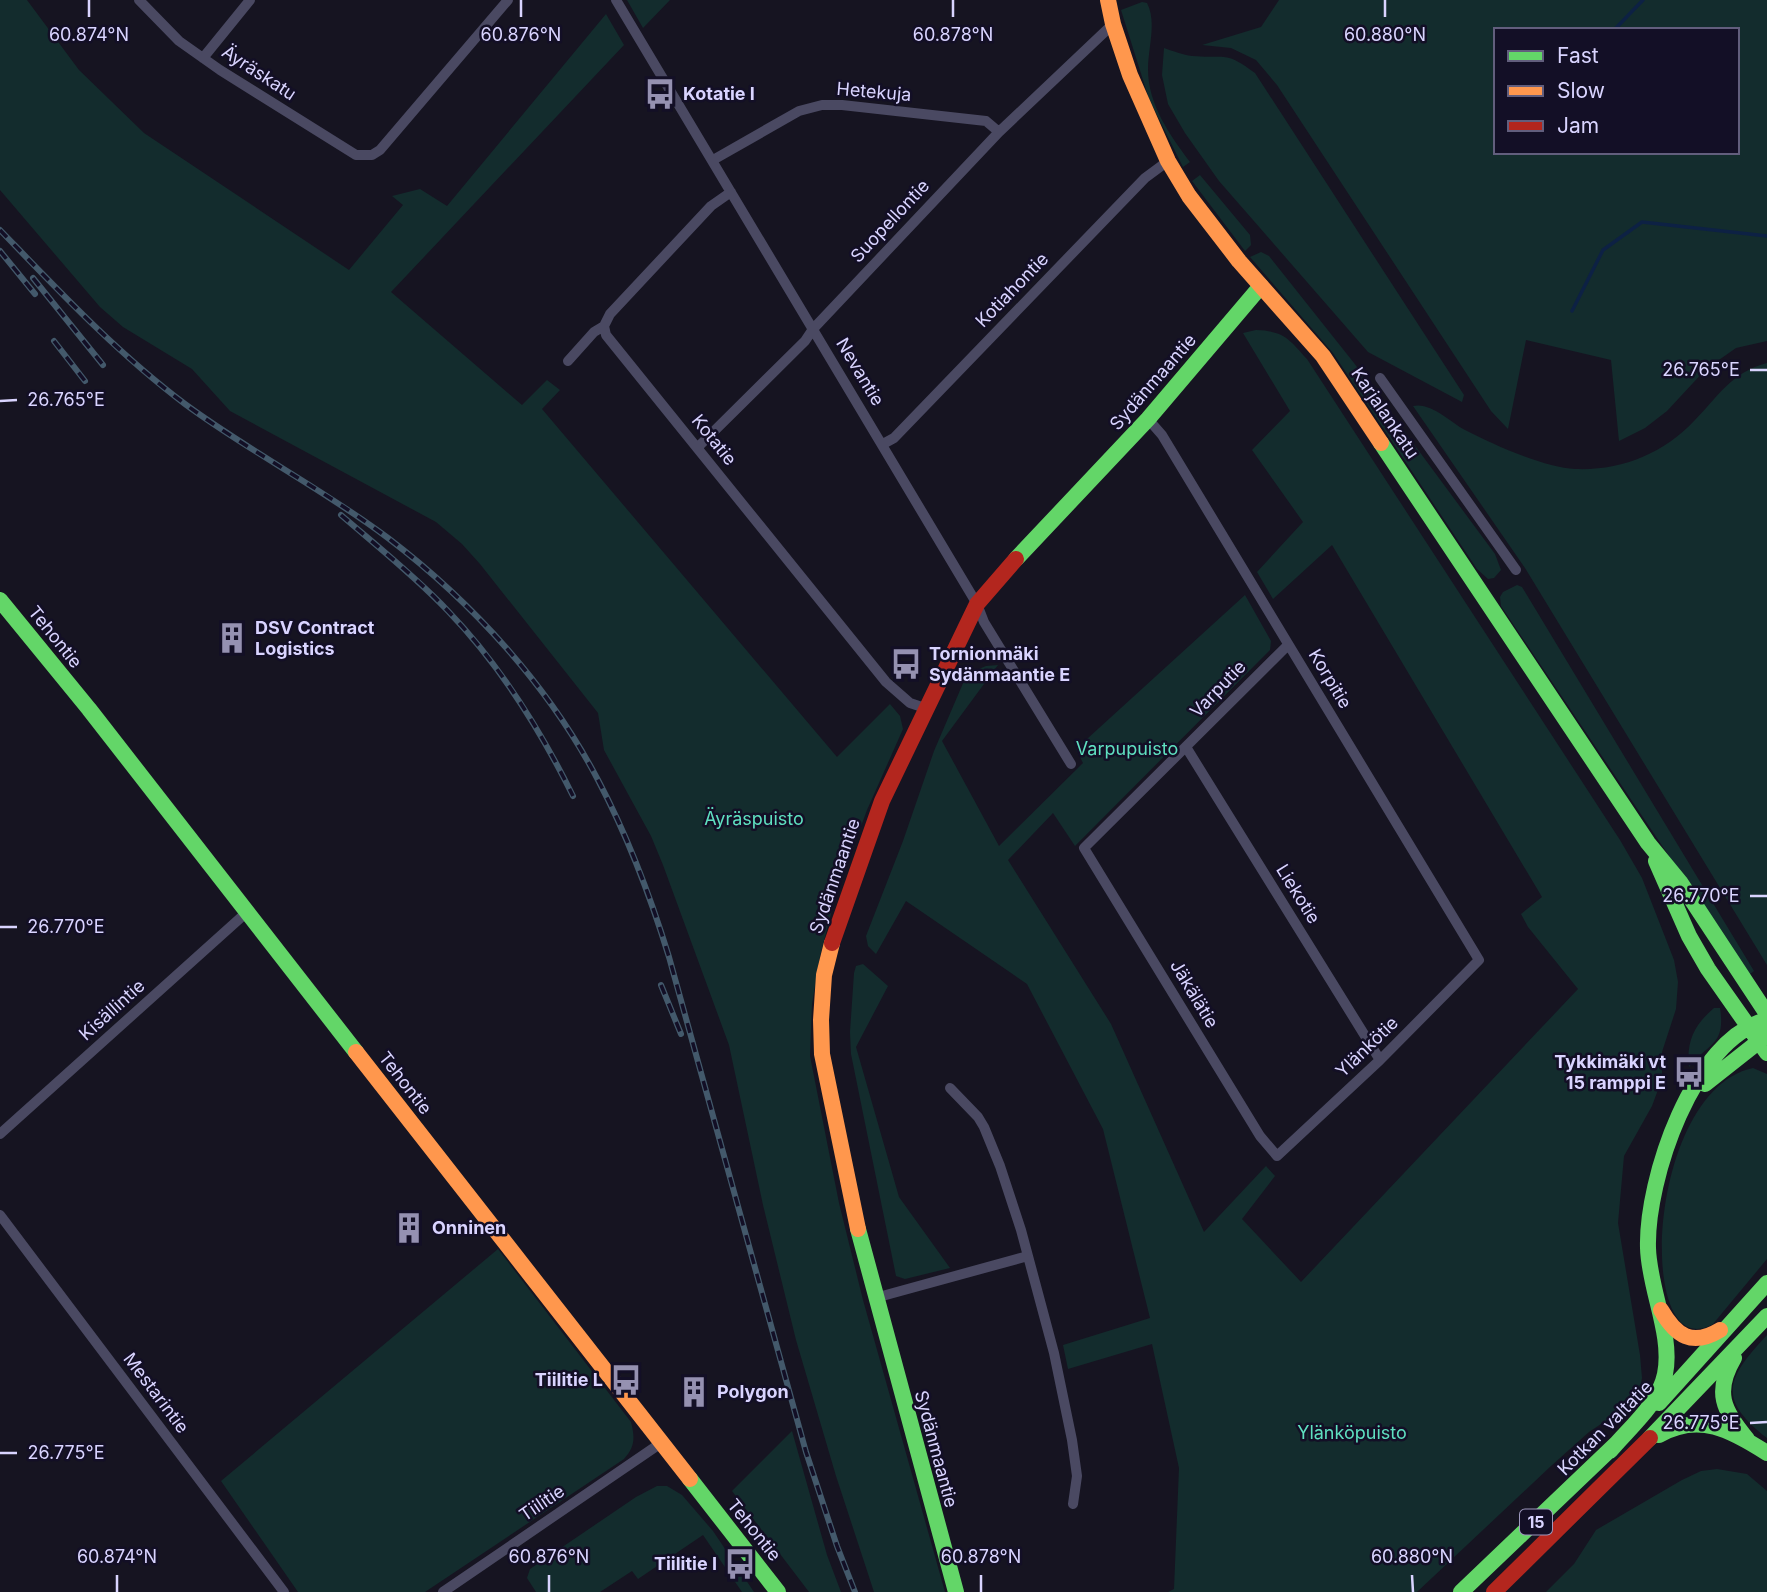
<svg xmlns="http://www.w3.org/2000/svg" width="1767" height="1592" font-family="Inter,sans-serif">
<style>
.green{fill:#132c2d;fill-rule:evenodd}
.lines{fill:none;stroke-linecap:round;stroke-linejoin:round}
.stream{stroke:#0d2144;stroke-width:3.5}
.street{stroke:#4a4962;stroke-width:10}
.fast{stroke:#63d668;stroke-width:16}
.slow{stroke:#ff974d;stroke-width:16}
.jam{stroke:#b3261e;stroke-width:16}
.rail-casing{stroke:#43596b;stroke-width:6}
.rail{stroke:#130f26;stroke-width:3.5;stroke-dasharray:10;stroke-linecap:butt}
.ticks{fill:none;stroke:#d9d4ff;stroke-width:2.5}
.labels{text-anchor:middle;stroke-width:5;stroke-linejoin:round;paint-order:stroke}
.shield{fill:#130f26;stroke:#9e99be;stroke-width:2}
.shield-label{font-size:16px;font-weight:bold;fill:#d9d4ff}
.street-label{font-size:18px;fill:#d9d4ff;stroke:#130f26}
.poi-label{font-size:18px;font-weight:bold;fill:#d9d4ff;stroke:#130f26;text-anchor:start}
.park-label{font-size:18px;fill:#5fe0c0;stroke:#130f26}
.ticks-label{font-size:18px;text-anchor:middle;fill:#d9d4ff;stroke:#130f26;stroke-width:5;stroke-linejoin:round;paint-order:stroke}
</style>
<rect width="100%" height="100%" fill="#161421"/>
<!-- green -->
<path class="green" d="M0,0H27L79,70L144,133L349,270L403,205L392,196L420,189L447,206L606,14L624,45L391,292L522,405L547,380L560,390L542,409L837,757L890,704L900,716L903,729L867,810L837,891L820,956L812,1004L810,1056L839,1203L863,1300L945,1592H874L836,1476L796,1340L763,1205L729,1045L663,865L651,836L604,750L598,713L480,564L462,544L436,522L230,411L192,369L123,327L100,307L0,190Z
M627,0H670L643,28Z
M1279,0H1767V341L1736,348L1706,369L1667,411L1645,428L1619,441L1611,360L1526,340L1508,429L1491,411L1277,85L1256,60L1231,48L1202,45L1261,27ZM1496,30H1737V152H1496Z
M1142,2L1147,3C1157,22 1148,48 1148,69C1148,105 1170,135 1190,162L1183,167L1149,99L1121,10Z
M1164,48C1173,51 1183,55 1192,56C1225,59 1225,50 1255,73L1464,395L1462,402L1368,352L1219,181L1185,133L1168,104L1162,75Z
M1200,175L1250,235L1251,245L1245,251L1192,181Z
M1261,252L1269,256L1354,363L1495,554L1501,570L1494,578L1488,579L1477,569L1333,353L1250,257Z
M1256,330C1284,331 1289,339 1307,359L1620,840L1642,878L1674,960L1678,982L1676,1009L1662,1052V1079L1652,1106L1624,1156L1618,1223L1640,1355L1642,1378L1639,1393L1622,1410L1589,1432L1551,1466L1417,1592H1168L1174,1589L1179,1468L1152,1344L1068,1369L1063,1345L1150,1318L1103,1129L1027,984L906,901L876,954L868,946L866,936L903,841L934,751L967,674L986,666L998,665L942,741L999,846L1083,763L1076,749L1245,595L1271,641L1270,650L1075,846L1053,813L1008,860L1111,1024L1204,1232L1266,1166L1275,1176L1242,1219L1301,1282L1578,989L1528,927L1521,914L1542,897L1332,545L1273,599L1257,572L1303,522L1252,450L1290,411L1243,333Z
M1767,363V965L1525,568L1413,406C1431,402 1450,422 1465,430C1492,444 1545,468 1575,469C1620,471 1663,454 1694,421C1719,396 1730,373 1767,363Z
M1517,585L1522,587L1754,971L1749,975L1501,606L1500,597L1503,592Z
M863,964L888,986L856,1047L899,1197L950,1268L905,1279L896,1276L851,1054L850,1032L854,973L856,966Z
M1714,1008H1720C1726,1045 1708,1043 1689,1067C1686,1041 1695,1024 1714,1008Z
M1753,1068L1767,1074V1259L1713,1324C1634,1369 1646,1090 1753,1068Z
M498,1249L631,1422C635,1438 635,1447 624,1459L425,1592H298L221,1481Z
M1767,1335V1438C1716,1398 1727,1378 1767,1335Z
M792,1431L827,1555L841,1592H809L732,1491Z
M1717,1469L1747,1474L1767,1491V1592H1546L1574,1564L1596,1530L1682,1480L1701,1471Z
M657,1486H667L682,1495L713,1531L754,1592H742L703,1535L638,1579L632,1571L600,1592H536L527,1578L530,1569L636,1497Z"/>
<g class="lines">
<!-- stream -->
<path class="stream" d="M1614,30L1643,0
M1572,311L1603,250L1642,222L1767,236"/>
<!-- street -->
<path class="street" d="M139,0L179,41L220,70L356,155H372L380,150L508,0
M616,0L977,604L984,622L1071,764
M203,58L250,0
M713,160L799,111L822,105H842L986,121L999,132
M731,192L711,206L610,314L604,326L606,335L886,682L910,703L925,708
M568,361L594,332L604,326
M1380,378L1516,570
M1148,419L1162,435L1479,960L1380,1060L1277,1156L1260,1136L1084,848L1288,645
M883,444L894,438L1145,178L1168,161
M698,447L805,341L813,329L999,132L1113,24
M1186,747L1380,1060
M950,1088L978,1117L984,1127L1000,1166L1021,1230L1054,1353L1072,1440L1077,1476L1073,1504
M0,1134L247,912
M0,1215L284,1592
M875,1298L1028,1256
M443,1592L661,1443"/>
<!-- fast -->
<path class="fast" d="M1381,443L1648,843L1680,882L1767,1014
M1016,559L1148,419L1261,286
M0,600L89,709L356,1052
M1656,861L1689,936L1708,969L1767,1053
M1705,1084L1767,1035
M858,1229L956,1592
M1734,1358C1714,1392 1723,1410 1747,1439
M1659,1403L1767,1283
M1659,1435C1699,1412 1731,1430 1767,1453
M1650,1438L1767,1316
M1610,1451C1629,1428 1659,1404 1665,1374C1673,1335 1649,1289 1648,1248C1646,1180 1693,1038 1767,1020
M690,1479L778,1592
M1461,1592L1617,1443"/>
<!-- slow -->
<path class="slow" d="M1108,0L1113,24L1130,75L1168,161L1189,196L1239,261L1323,356L1381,443
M832,943L824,975L821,1020L822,1054L858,1229
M356,1052L690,1479
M1661,1310C1676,1336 1692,1347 1720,1330"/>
<!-- jam -->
<path class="jam" d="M832,943L882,801L977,604L1016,559
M1494,1592L1650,1438"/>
<defs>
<path id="rail" d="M0,230C59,291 117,353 185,404C250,452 323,489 388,538C472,602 549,686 598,780C628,837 650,895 669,957L806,1452L837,1546L855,1592
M0,251L35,294
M33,278L103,365
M54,341L85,381
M341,515C377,546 416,577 448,611C500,665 540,729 573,796
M661,985L681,1034"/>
</defs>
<!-- rail casing -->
<use href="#rail" class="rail-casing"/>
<!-- rail -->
<use href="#rail" class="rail"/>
</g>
<!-- ticks -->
<path class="ticks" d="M89,0V17M521,0V17M953,0V17M1385,0V17M1750,370H1767M0,401L17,400M1750,896H1767M0,927H17M1750,1423L1767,1422M0,1453H17M117,1575V1592M549,1575V1592M981,1575V1592M1412,1575L1413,1592"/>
<!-- icons -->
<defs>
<symbol id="bus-bare" viewBox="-9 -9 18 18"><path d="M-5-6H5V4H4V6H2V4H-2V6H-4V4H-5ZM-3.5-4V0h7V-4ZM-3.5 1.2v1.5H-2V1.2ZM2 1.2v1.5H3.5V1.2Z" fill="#9591b1" stroke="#130f26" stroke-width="2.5" paint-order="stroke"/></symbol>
<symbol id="building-bare" viewBox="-9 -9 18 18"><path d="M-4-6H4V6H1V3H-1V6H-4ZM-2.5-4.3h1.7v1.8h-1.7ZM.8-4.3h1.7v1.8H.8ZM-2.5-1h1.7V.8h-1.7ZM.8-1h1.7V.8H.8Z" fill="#9591b1" stroke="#130f26" stroke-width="2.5" paint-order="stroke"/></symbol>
</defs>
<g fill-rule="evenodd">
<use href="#bus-bare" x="638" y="72" width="44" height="44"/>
<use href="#building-bare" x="210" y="616" width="44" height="44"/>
<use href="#bus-bare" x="884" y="642" width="44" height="44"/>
<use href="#bus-bare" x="1667" y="1050" width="44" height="44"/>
<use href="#building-bare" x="387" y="1206" width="44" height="44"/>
<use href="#bus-bare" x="604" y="1358" width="44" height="44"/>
<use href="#building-bare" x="672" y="1370" width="44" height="44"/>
<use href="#bus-bare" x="718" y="1542" width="44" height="44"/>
</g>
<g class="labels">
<!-- shield labels -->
<rect class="shield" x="1520" y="1509.5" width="32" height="25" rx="5"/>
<g class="shield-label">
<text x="1536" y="1528">15</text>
</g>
<!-- street labels -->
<g class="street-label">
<text transform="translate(259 73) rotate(33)" y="6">Äyräskatu</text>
<text transform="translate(874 92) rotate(5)" y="6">Hetekuja</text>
<text transform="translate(890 221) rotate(-47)" y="6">Suopellontie</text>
<text transform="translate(1012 290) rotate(-46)" y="6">Kotiahontie</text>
<text transform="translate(860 372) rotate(59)" y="6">Nevantie</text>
<text transform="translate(1153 382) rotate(-49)" y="6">Sydänmaantie</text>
<text transform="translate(1385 413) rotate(56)" y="6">Karjalankatu</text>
<text transform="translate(714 440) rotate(51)" y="6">Kotatie</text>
<text transform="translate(55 637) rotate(51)" y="6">Tehontie</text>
<text transform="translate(1330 679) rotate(59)" y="6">Korpitie</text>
<text transform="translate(1218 689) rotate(-46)" y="6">Varputie</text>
<text transform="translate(835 876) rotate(-71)" y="6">Sydänmaantie</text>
<text transform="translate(1298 894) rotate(58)" y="6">Liekotie</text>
<text transform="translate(1194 994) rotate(59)" y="6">Jäkälätie</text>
<text transform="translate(112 1010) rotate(-42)" y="6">Kisällintie</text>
<text transform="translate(1367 1047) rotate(-44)" y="6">Ylänkötie</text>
<text transform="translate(405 1083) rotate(52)" y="6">Tehontie</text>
<text transform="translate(156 1393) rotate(53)" y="6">Mestarintie</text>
<text transform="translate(1605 1428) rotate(-45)" y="6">Kotkan valtatie</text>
<text transform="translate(936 1449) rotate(75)" y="6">Sydänmaantie</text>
<text transform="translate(542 1503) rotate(-34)" y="6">Tiilitie</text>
<text transform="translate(754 1530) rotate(51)" y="6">Tehontie</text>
</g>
<!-- poi labels -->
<g class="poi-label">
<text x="683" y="100">Kotatie I</text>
<text x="255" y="634">DSV Contract<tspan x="255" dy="21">Logistics</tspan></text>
<text x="929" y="660">Tornionmäki<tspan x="929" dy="21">Sydänmaantie E</tspan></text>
<text x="1666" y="1068" text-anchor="end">Tykkimäki vt<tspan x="1666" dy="21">15 ramppi E</tspan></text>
<text x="432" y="1234">Onninen</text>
<text x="603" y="1386" text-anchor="end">Tiilitie L</text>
<text x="717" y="1398">Polygon</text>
<text x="717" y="1570" text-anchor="end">Tiilitie I</text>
</g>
<!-- park labels -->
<g class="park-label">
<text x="1127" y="755">Varpupuisto</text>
<text x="754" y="825">Äyräspuisto</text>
<text x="1352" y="1439">Ylänköpuisto</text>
</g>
</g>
<g class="ticks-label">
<text x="89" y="41">60.874°N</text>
<text x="521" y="41">60.876°N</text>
<text x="953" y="41">60.878°N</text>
<text x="1385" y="41">60.880°N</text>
<text x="1701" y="376">26.765°E</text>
<text x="66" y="406">26.765°E</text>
<text x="1701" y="902">26.770°E</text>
<text x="66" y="933">26.770°E</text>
<text x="1701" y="1429">26.775°E</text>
<text x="66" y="1459">26.775°E</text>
<text x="117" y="1563">60.874°N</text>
<text x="549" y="1563">60.876°N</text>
<text x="981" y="1563">60.878°N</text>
<text x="1412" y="1563">60.880°N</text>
</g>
<!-- legend -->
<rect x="1494" y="28" width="245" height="126" fill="#130f26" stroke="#625e7d" stroke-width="2"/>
<rect x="1508" y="51" width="35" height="10" fill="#63d668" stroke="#625e7d" stroke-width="2"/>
<text x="1557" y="63" font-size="21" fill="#d9d4ff">Fast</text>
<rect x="1508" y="86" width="35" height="10" fill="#ff974d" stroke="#625e7d" stroke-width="2"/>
<text x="1557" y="98" font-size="21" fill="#d9d4ff">Slow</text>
<rect x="1508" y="121" width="35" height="10" fill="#b3261e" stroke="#625e7d" stroke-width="2"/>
<text x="1557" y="133" font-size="21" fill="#d9d4ff">Jam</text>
</svg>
